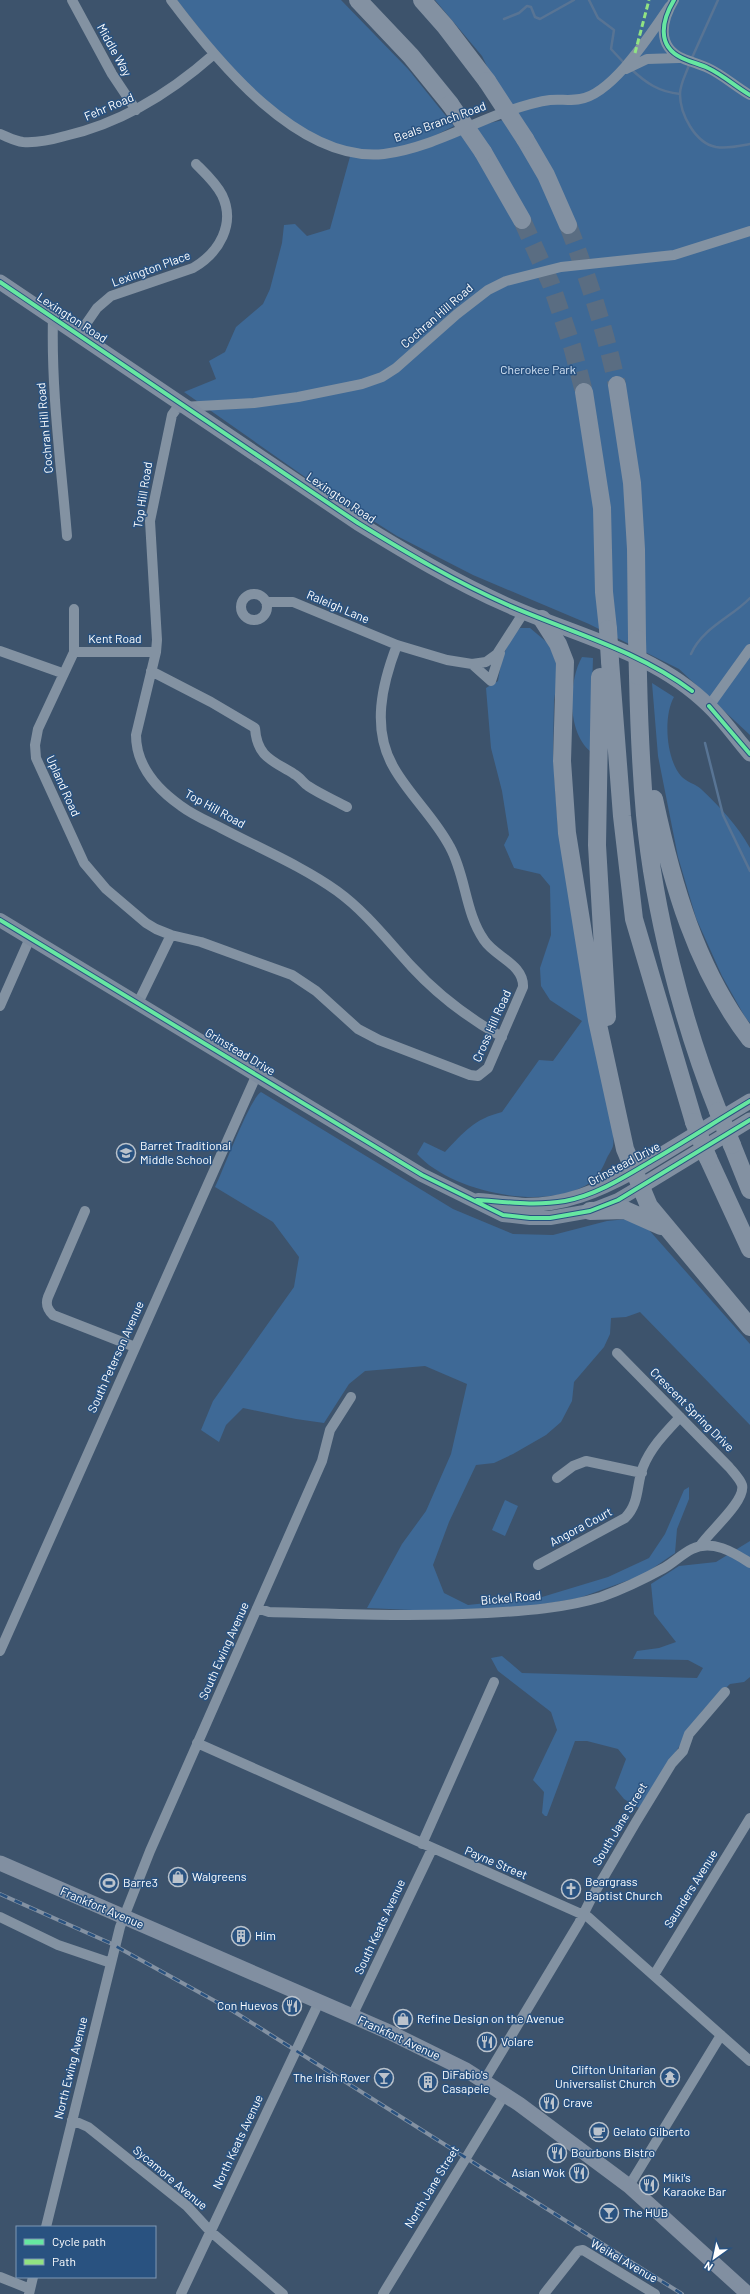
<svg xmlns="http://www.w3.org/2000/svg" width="750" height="2294" font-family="Barlow,sans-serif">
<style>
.green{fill:#3e6996}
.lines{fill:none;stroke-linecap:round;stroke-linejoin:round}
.stream{stroke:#587494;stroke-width:2.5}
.highway-tunnel{stroke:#5a6d82;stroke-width:18;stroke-dasharray:18 9;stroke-linecap:butt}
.street{stroke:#8392a2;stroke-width:10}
.secondary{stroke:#7e8d9f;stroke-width:14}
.primary{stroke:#818fa1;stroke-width:15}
.highway{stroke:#8391a2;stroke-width:18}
.rail-casing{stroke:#8391a2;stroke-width:4}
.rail{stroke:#295280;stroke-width:2.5;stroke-dasharray:8;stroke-linecap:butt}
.highway-bridge{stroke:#8391a2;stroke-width:18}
.quiet{stroke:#91e382;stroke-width:3;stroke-dasharray:6 3;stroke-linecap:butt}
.cycleway-casing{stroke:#295280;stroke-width:6}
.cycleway{stroke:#66e7a1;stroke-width:4}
.labels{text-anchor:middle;stroke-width:3;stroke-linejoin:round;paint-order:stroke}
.street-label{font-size:12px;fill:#fff;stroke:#295280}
.park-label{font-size:12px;fill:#d4e4f5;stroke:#295280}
.poi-label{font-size:12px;fill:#fff;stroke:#295280;text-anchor:start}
</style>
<rect width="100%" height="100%" fill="#3d536c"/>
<!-- green -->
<path class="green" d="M177,0H341L408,69L454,126L436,135L512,118L482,56L435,0H750V735L679,669L589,624L473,575L397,536L315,484L184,392L216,379L209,361L225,352L236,327L263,304L270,289L282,243L284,225L295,224L307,236L330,229L351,153C336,146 321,139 307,131C254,99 214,48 177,0Z
M520,628H530L549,644L559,671L554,700L553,754L558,831L609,1103C610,1114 615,1135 613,1146C612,1150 608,1155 606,1160C603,1167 598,1177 591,1182C547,1213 451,1192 417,1154L424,1142L445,1152C464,1132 474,1119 502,1112L539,1060L553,1061L582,1021L550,1000L541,986L540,968L551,935L550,886L540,874L514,868L504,845L509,835L502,791L491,748L486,688L498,681C501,661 505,643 520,628Z
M582,657L593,658L590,751C567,732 568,682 582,657Z
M652,683L674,697C663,716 666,759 681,776C686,782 696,784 701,789C720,807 738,826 750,848V1023L745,1017L722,976L696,918L678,857L658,756Z
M261,1092L453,1209L513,1234L553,1235L607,1221L627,1219L649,1230L750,1344V1425L640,1312L626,1317L611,1318L610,1334L604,1347L574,1382L572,1401L561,1422L546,1435L513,1454L494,1463L476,1465L449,1522L433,1565L444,1593L468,1605L542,1597L608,1577L649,1558L665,1534L684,1490L689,1487V1499L677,1529L675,1553L643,1575L579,1598L527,1607L456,1612L367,1608L402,1544L426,1511L451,1454L467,1384L425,1366L365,1371L349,1384L324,1423L296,1419L243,1408L226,1425L219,1442L201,1430L213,1401L294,1287L299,1257L273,1222L215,1187C223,1171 250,1098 261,1092Z
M505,1500L518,1506L505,1536L492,1530Z
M750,1541V1677L744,1682L730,1684L703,1710L639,1808L624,1799L615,1788L626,1759L618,1749L587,1741H575L547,1816H545L542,1813L544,1792L533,1780L557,1730L551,1712L498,1671L491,1658L502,1656L522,1673L697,1678L703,1668L688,1660L633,1659L637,1651L659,1648L676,1642L654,1614L651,1584L679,1566L716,1562Z"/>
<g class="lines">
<!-- stream -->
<path class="stream" d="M589,0L598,18L614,30L611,49L625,64
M504,19L519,13L527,6L531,7L535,17L540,19L574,0
M691,60L718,0
M689,65C686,74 680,84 680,94C680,114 695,143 716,147C728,149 739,146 750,144
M631,69C646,83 659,92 680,94
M691,654C702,628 732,617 750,598
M705,743L723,815L750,871"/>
<!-- highway-tunnel -->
<path class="highway-tunnel" d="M522,220L551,284L572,346L584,392
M568,225C588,278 605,329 617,385"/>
<!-- street -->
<path class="street" d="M72,0L112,74L136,110
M171,0C217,61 299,163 384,154C426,149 466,126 505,112C520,107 534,102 550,100C560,99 570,101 580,99C613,94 651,33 670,6
M674,0C662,20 656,46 682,58C690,62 700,64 708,68C723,75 736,87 750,95
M626,69L647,59L679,58
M0,134C8,137 15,141 23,142C37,143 51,140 65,136C122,123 170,93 213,55
M53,317C51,391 61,463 67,536
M79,334L97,308L111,296L193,268C219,253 236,224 222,195C216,183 205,173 196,164
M241 607a13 13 0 1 1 26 0a13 13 0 1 1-26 0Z
M266,602H293L397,645L447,660L472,664L486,662L497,654L524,612
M74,609V652L38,729L35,745L36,758L84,863L106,889L146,923L156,929L171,935L201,942L292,975L316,991L358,1029L379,1040L470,1075L478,1076L488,1068L523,987C524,964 495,957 484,940C465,913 466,876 450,847C435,818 410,796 394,768C371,729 382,684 397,645
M0,651L62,673
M74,652H156
M472,664L491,681L500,653
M151,671L211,702L255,728C257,758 274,761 294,774C300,777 303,783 308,786C320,794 334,800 347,807
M709,706L750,649
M138,1003L171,935
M0,1006L30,938
M502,1037C470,1019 437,994 412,967C388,941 366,912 337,891C302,866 259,848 221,828C207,821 193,815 181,806C157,789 136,765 136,735L156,652L157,640L150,521L172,415L177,408L182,407L254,403L298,397L362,384L382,377L396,368L457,314L488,290L506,281L561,267L674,255L750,231
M85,1211L48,1297C45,1305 48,1310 53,1315L135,1347
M617,1353L729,1467C733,1472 740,1479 742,1485C746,1501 709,1532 700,1546
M557,1478L573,1466L586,1461L642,1473
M538,1565L625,1518C640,1503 636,1485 643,1467C651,1447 666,1432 680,1417
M257,1608L269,1612C342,1614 415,1617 487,1613C525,1611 565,1608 601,1597C623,1589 644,1579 664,1568C674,1562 682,1554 692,1549C712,1539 733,1552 750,1563
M0,1651L257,1074
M197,1743L588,1917L750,2061
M422,1844L494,1682
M0,1917L58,1945L111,1963
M654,1975L750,1818
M352,2016L432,1849
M484,2081L579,1923L592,1897L636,1822L672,1763L683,1751L689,1734L725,1692
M72,2120L88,2127L187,2206L210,2231L283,2294
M629,2186L721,2035
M46,2227L120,1927L150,1851L322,1461L330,1430L351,1397
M0,2277L30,2289
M29,2294L33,2277
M181,2294L319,2002
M383,2294L505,2094
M544,2294L578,2251L583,2250L655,2294"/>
<!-- secondary -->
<path class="secondary" d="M0,920L422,1175L503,1215L530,1218H550L590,1211L618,1200L640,1187
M478,1200C493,1201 509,1204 525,1205C565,1205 598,1191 633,1172"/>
<!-- primary -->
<path class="primary" d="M0,282L358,523C407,553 455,582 507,605C574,635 655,652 709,706C724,720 736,738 750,754
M633,1172L750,1101
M640,1187L750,1120
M0,1863L389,2032L466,2070L519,2104L629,2186L748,2294"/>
<!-- highway -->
<path class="highway" d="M358,0L411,56L450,104
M422,0L445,26L487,81
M525,139L546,175L568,225
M483,152L522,220
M617,385L632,483L636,549L637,639
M584,392L602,508L604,592L608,629
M542,619L558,644L565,662L562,761L567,833L597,1020L625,1149L649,1206L750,1327
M610,661L622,816L634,919L694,1122
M638,676C639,722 641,769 645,815C654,911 682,1021 718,1111
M600,677L597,845L607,1017
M654,799C672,883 696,969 750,1039
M732,1145L750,1190
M708,1158L750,1249
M590,1211L625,1210L661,1226"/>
<defs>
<path id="rail" d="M0,1894L110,1943L233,2011L682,2294"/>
</defs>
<!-- rail casing -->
<use href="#rail" class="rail-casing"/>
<!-- rail -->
<use href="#rail" class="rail"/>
<!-- highway-bridge -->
<path class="highway-bridge" d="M487,81L525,139
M450,104L483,152
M608,629L610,661
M637,639L638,676
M718,1111L732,1145
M694,1122L708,1158"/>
<!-- quiet -->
<path class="quiet" d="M635,53L649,0"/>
<defs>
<path id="cycleway" d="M674,0C662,20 656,46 682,58C690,62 700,64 708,68C723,75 736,87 750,95
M0,282L358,523C407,553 456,582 508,605C570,632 637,650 692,691
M709,706L750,754
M0,920L422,1175L503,1215L530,1218H550L590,1211L618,1200L750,1120
M477,1200C507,1202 535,1206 565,1201C597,1195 626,1176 653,1160C686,1141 718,1120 750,1101"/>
</defs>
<!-- cycleway casing -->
<use href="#cycleway" class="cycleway-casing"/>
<!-- cycleway -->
<use href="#cycleway" class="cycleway"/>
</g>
<!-- icons -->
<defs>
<symbol id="school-ring" viewBox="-11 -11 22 22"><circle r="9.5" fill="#295280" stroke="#bbc3cc" stroke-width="1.5"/><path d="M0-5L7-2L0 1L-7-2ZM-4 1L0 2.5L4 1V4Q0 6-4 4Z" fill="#bbc3cc"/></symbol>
<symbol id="shop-ring" viewBox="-11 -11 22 22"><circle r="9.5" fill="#295280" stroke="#bbc3cc" stroke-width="1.5"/><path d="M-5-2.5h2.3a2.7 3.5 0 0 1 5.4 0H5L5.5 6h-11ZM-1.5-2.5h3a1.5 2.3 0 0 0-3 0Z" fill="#bbc3cc"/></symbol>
<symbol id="stadium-ring" viewBox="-11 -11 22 22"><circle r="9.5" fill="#295280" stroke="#bbc3cc" stroke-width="1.5"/><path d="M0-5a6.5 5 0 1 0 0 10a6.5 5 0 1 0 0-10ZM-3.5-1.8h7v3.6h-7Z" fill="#bbc3cc"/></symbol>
<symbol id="church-ring" viewBox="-11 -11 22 22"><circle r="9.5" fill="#295280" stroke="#bbc3cc" stroke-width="1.5"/><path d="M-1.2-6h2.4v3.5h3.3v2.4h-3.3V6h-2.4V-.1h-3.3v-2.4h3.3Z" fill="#bbc3cc"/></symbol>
<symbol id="building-ring" viewBox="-11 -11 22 22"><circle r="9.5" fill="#295280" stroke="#bbc3cc" stroke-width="1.5"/><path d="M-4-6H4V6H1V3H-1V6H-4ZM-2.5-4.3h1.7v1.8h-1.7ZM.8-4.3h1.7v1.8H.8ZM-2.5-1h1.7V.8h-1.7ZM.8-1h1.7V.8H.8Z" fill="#bbc3cc"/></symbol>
<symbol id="restaurant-ring" viewBox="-11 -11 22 22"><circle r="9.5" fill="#295280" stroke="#bbc3cc" stroke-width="1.5"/><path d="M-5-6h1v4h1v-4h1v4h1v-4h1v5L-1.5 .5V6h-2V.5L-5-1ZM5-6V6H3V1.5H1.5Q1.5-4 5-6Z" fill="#bbc3cc"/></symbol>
<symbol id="temple-ring" viewBox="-11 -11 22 22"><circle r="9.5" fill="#295280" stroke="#bbc3cc" stroke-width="1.5"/><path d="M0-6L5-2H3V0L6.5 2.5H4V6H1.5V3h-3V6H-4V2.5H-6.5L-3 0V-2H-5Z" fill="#bbc3cc"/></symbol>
<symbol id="bar-ring" viewBox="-11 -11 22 22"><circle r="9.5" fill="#295280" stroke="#bbc3cc" stroke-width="1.5"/><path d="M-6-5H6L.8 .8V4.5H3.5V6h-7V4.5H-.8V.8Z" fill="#bbc3cc"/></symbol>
<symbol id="cafe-ring" viewBox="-11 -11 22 22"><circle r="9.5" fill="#295280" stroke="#bbc3cc" stroke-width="1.5"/><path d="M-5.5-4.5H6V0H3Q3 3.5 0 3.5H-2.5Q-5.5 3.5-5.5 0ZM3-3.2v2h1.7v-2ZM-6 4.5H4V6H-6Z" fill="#bbc3cc"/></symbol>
</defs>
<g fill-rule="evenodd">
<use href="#school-ring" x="115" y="1142" width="22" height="22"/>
<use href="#shop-ring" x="167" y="1866" width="22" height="22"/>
<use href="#stadium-ring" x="98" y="1872" width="22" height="22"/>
<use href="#church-ring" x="560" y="1878" width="22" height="22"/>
<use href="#building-ring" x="230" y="1925" width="22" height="22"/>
<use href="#restaurant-ring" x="281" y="1995" width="22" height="22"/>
<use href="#shop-ring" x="392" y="2008" width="22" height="22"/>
<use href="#restaurant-ring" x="476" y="2031" width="22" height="22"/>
<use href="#temple-ring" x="659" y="2066" width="22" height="22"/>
<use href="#bar-ring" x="373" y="2067" width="22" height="22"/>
<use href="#building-ring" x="417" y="2071" width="22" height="22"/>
<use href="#restaurant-ring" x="538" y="2092" width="22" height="22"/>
<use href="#cafe-ring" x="588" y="2121" width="22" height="22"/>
<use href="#restaurant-ring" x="546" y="2142" width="22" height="22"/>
<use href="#restaurant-ring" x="568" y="2162" width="22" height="22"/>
<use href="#restaurant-ring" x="638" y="2174" width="22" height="22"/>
<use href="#bar-ring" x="598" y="2202" width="22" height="22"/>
</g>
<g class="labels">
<!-- street labels -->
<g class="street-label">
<text transform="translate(114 50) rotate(61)" y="4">Middle Way</text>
<text transform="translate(109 107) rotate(-23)" y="4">Fehr Road</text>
<text transform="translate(440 122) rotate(-20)" y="4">Beals Branch Road</text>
<text transform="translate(151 269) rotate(-20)" y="4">Lexington Place</text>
<text transform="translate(437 316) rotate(-41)" y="4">Cochran Hill Road</text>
<text transform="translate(72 318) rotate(33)" y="4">Lexington Road</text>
<text transform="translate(45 428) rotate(-95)" y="4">Cochran Hill Road</text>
<text transform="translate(143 495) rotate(-81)" y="4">Top Hill Road</text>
<text transform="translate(341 498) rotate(34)" y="4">Lexington Road</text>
<text transform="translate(338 607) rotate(23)" y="4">Raleigh Lane</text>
<text x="115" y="643">Kent Road</text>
<text transform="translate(63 786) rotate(66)" y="4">Upland Road</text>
<text transform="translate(215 809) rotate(29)" y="4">Top Hill Road</text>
<text transform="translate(492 1026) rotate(-66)" y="4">Cross Hill Road</text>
<text transform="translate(240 1052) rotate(31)" y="4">Grinstead Drive</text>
<text transform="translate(624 1164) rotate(-28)" y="4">Grinstead Drive</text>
<text transform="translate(116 1357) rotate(-66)" y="4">South Peterson Avenue</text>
<text transform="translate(692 1410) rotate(45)" y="4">Crescent Spring Drive</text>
<text transform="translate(581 1527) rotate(-28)" y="4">Angora Court</text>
<text transform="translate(511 1598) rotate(-5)" y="4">Bickel Road</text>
<text transform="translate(224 1651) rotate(-66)" y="4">South Ewing Avenue</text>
<text transform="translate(620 1824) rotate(-59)" y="4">South Jane Street</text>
<text transform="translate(496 1863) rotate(23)" y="4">Payne Street</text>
<text transform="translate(691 1889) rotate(-58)" y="4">Saunders Avenue</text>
<text transform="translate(102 1908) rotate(23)" y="4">Frankfort Avenue</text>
<text transform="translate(380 1927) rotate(-65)" y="4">South Keats Avenue</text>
<text transform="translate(399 2038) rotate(25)" y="4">Frankfort Avenue</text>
<text transform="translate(71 2068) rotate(-76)" y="4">North Ewing Avenue</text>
<text transform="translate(238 2142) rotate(-65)" y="4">North Keats Avenue</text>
<text transform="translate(170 2178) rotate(40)" y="4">Sycamore Avenue</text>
<text transform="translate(432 2187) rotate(-59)" y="4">North Jane Street</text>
<text transform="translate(624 2261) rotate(30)" y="4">Weikel Avenue</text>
</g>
<!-- park labels -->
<g class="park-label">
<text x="538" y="374">Cherokee Park</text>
</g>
<!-- poi labels -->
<g class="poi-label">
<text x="140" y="1150">Barret Traditional<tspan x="140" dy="14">Middle School</tspan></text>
<text x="192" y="1881">Walgreens</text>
<text x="585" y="1886">Beargrass<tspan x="585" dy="14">Baptist Church</tspan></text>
<text x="123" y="1887">Barre3</text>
<text x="255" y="1940">Him</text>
<text x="278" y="2010" text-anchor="end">Con Huevos</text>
<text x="417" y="2023">Refine Design on the Avenue</text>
<text x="501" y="2046">Volare</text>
<text x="656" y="2074" text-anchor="end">Clifton Unitarian<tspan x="656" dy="14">Universalist Church</tspan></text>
<text x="442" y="2079">DiFabio's<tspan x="442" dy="14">Casapele</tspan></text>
<text x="370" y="2082" text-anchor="end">The Irish Rover</text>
<text x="563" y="2107">Crave</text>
<text x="613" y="2136">Gelato Gilberto</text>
<text x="571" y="2157">Bourbons Bistro</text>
<text x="565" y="2177" text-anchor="end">Asian Wok</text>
<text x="663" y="2182">Miki's<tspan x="663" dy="14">Karaoke Bar</tspan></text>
<text x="623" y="2217">The HUB</text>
</g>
</g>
<!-- legend -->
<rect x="16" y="2226" width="140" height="52" fill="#295280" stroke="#7f97b3"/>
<rect x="24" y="2239" width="20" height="6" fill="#66e7a1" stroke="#7f97b3"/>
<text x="52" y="2246" font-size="12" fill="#ffffff">Cycle path</text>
<rect x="24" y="2259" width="20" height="6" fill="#91e382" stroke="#7f97b3"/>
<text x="52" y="2266" font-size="12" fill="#ffffff">Path</text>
<!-- north arrow -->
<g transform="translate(714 2258) rotate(213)" stroke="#295280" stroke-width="3" paint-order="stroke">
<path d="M0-3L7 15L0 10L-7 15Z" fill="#ffffff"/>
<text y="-6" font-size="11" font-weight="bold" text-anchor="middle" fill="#ffffff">N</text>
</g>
</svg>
